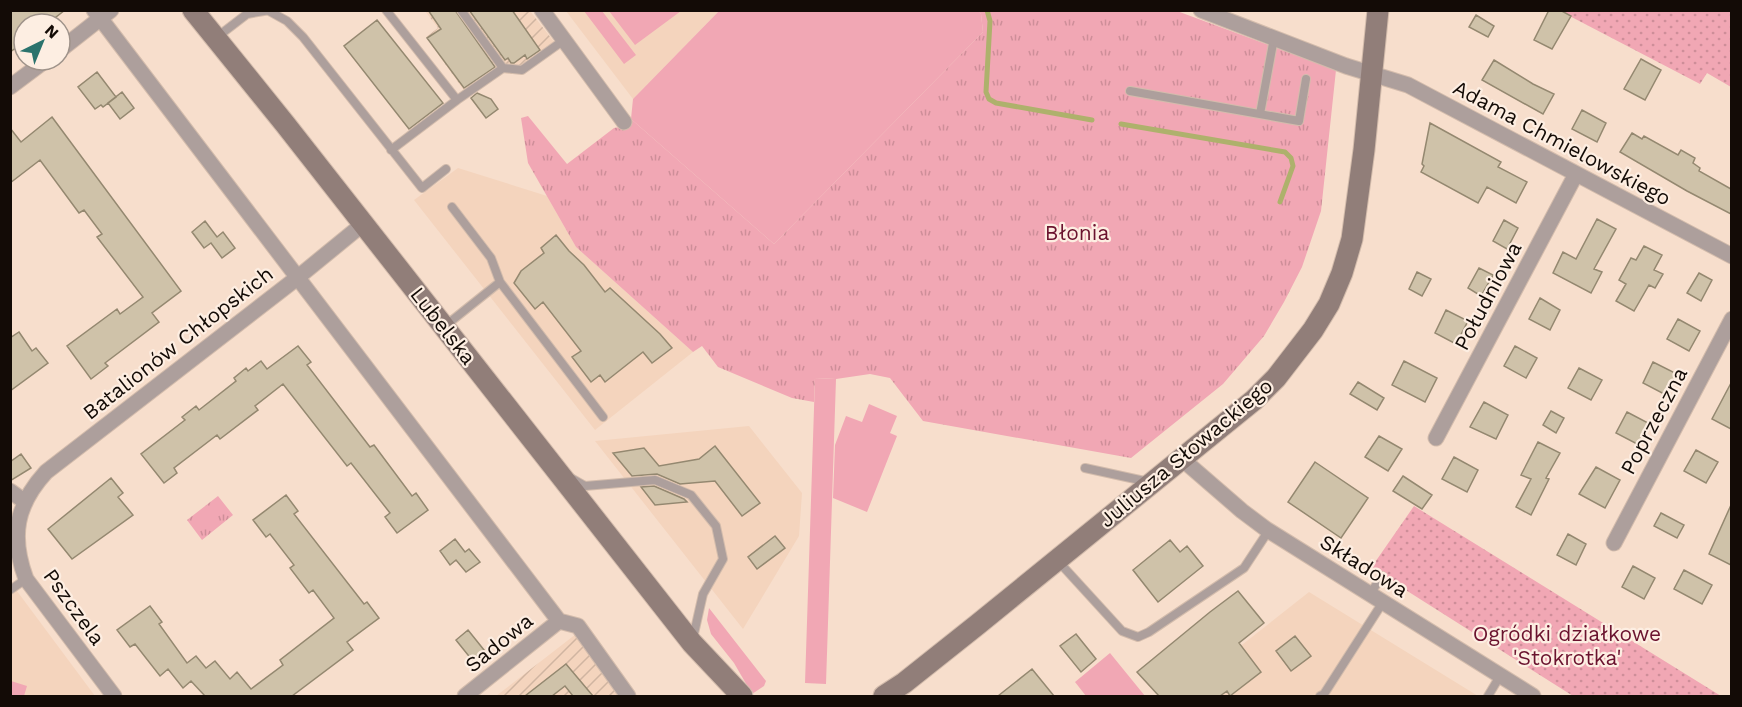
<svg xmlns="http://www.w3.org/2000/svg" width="1742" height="707" font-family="'Work Sans',sans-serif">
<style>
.built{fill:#f4d4bd}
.industrial{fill:url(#industrial-furrows)}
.grass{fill:#f1a7b4}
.park{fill:url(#park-tufts)}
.garden{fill:url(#garden-dots)}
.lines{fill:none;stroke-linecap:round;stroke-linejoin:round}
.stream{stroke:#aeb16c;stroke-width:5}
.building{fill:#cfc2a9;stroke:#948870;stroke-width:1.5}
.lane-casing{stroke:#d3bcac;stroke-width:10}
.street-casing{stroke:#d3bcac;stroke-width:17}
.secondary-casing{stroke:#d3bcac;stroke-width:23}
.lane{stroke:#ad9f9c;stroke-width:8}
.street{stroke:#ad9f9c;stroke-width:15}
.secondary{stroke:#917e79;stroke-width:21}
.labels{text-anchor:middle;stroke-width:4.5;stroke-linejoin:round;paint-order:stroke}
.street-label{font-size:21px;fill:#130b06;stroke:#fdeee2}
.park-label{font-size:21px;fill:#6a122e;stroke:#fdeee2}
</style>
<defs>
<pattern id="industrial-furrows" width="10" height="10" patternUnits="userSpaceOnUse" patternTransform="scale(1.5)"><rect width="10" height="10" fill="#f4d4bd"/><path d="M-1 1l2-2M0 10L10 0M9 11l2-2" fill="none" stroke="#d0b5a1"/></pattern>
<pattern id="park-tufts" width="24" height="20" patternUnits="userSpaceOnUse" patternTransform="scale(1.5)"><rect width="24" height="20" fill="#f1a7b4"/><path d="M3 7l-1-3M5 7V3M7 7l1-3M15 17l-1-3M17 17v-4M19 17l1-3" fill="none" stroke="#ce8e99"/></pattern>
<pattern id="garden-dots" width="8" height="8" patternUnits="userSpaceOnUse" patternTransform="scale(1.5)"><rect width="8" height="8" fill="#f1a7b4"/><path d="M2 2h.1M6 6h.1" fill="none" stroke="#ce8e99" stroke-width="1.8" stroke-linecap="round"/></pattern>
</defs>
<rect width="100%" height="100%" fill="#f7decc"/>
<!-- built -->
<path class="built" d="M566,11H719L633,99Z
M458,168L547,196L576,247L693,352L595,430L414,200Z
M749,426L802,493L799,536L743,629L595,441Z
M11,583L95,696H11Z
M1309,592L1478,696H1177Z"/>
<!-- industrial -->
<path class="industrial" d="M425,11H530L555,43L512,74L493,72L465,92L426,37L438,28Z
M576,634L618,696H496Z"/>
<!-- grass -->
<path class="grass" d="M977,10L981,14L983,32L774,244L631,119L633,99L719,11Z
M584,11H602L636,55L624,64Z
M609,11H681L635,45Z
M815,378L836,379L826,684L805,683Z
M869,404L897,416L890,433L897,436L867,512L833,498L835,445L846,416L862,422Z
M709,608L766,681L764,686L752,694L734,663L711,634L707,620Z
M1110,653L1145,696H1086L1075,682Z
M11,681L27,686L24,696H11Z"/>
<!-- park -->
<path class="park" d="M977,11H1177L1336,70L1321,211L1302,267L1284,302L1264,336L1223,384L1131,458L923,421L890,378L870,374L836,379L815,378L814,402L792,398L718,367L702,346L693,352L576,247L528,163L521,118L528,116L567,164L614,128L620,127L631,119L774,244L983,32L981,14Z
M218,496L233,515L202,540L187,520Z"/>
<!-- garden -->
<path class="garden" d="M1560,11H1731V87L1707,73L1700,84Z
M1414,506L1721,696H1573L1371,568Z"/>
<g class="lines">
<!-- stream -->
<path class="stream" d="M987,10L990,21L986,92L989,99L996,103L1092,120
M1121,124L1285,152L1291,158L1293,166L1280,202"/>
</g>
<!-- building -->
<path class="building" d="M10,10H65L47,24H24V42L10,52Z
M428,10H455L495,67L464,88L427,38L441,29Z
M469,10H512L540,50L527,59L525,55L514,63H511L508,58L505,60Z
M1549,10H1560L1571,16L1552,49L1534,40Z
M1476,15L1494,26L1488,37L1469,27Z
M377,20L443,103L409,129L344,46Z
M1641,59L1661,70L1645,100L1624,89Z
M1494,60L1533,84L1554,94L1543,114L1482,80Z
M97,72L116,97L103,107L101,105L95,109L78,87Z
M122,92L134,108L120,119L108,103Z
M477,93L491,99L498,109L486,118L471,98Z
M1582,110L1606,123L1597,142L1572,129Z
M52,117L181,291L152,313L159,322L105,363L108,366L91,379L67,346L117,309L120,314L143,297L97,237L102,234L84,210L79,213L40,160L10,183V128L21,142Z
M1430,123L1501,162L1498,167L1527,182L1516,203L1487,187L1478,203L1421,172L1424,166L1422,164Z
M1632,133L1642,139L1644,136L1678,155L1681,150L1695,158L1693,163L1700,168L1699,171L1731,189V214L1687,191L1620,152Z
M1597,219L1616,229L1594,269L1602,272L1591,293L1553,273L1563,252L1576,259Z
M1504,220L1518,228L1507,249L1493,241Z
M205,221L217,237L223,232L235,248L222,258L211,243L204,248L192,232Z
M556,235L569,251L584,265L605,292L610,288L660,334L672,348L652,363L643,352L605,382L600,375L591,382L572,357L581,351L543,302L535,309L514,283L521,271L544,253L541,248Z
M1644,246L1662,255L1654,270L1663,274L1655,288L1649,285L1634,311L1616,301L1626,284L1619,280L1631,258L1636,260Z
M1479,268L1493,275L1481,296L1468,288Z
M1417,272L1431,279L1422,296L1409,289Z
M1699,273L1712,280L1701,301L1687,293Z
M1540,298L1560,310L1550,330L1529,319Z
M1446,310L1468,321L1456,344L1435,333Z
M1678,319L1700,331L1689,351L1667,339Z
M19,332L32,351L36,348L48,363L10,391V338Z
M298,346L311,362L307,365L370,447L374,445L412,496L416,493L428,510L397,533L385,517L390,513L351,463L347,466L283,384L255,406L258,410L220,439L217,435L174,468L177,473L164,483L141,454L185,420L182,417L196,406L199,410L236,381L234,378L246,368L248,371L261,361L267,369Z
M1515,346L1537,358L1526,378L1504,366Z
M1404,361L1437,378L1425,402L1392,385Z
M1653,362L1677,374L1666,395L1643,383Z
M1579,368L1602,380L1591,400L1568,388Z
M1358,382L1384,398L1377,410L1350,394Z
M1731,383V429L1712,419Z
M1484,402L1508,415L1496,439L1470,427Z
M1551,411L1564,418L1556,433L1543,425Z
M1627,412L1650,424L1639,445L1616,433Z
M1379,436L1402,449L1388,471L1365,457Z
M1538,442L1560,453L1546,478L1549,479L1531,515L1516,507L1531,479L1521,475Z
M715,446L760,503L742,516L715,481L680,484L657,474L632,476L613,453L644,448L659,466L699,459Z
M1696,450L1718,462L1706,483L1684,471Z
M21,454L31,468L10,481V462Z
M1454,457L1478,470L1467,492L1442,479Z
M1315,462L1368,498L1341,538L1288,502Z
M1596,467L1620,480L1605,508L1579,494Z
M1403,476L1432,495L1422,509L1393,491Z
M111,478L123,493L118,497L133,515L72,559L48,529Z
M654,486L684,499L687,502L655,505L641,487Z
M286,495L298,511L294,514L364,604L367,602L379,618L347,642L353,650L292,696H205L191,681L183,688L168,669L160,676L135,644L130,647L117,630L150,606L162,622L159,624L187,663L196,656L206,668L215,661L230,679L237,672L251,689L283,665L280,660L334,618L313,590L309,593L290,568L294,565L270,534L266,537L253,520Z
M1731,505V565L1709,554Z
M1661,513L1684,525L1677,538L1654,526Z
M1568,534L1586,544L1576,565L1557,555Z
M775,536L785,548L757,569L748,557Z
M455,539L465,552L469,549L480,562L466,572L456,560L450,565L440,551Z
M1170,540L1180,552L1187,546L1203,566L1158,602L1133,570Z
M1633,566L1655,578L1644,599L1622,587Z
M1684,570L1712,585L1702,604L1674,589Z
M1238,591L1264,623L1239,643L1261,672L1230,696L1227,691L1220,696H1159L1137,672L1210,612Z
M468,630L484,650L472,660L456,640Z
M1076,634L1096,659L1081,672L1060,646Z
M1295,636L1311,656L1291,671L1276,651Z
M566,664L593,696H573L565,686L552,696H525Z
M1032,669L1054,696H998Z"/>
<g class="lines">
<defs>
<path id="lane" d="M386,10L457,100
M461,10L503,68
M269,11L287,21L303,37L422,188L446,169
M217,37L247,14L270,10
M1130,91L1299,121L1306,79
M1260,114L1274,38
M391,150L457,100L503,68L522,70L564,40
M452,207L491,258L500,282L603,417
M445,326L500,282
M1085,468L1149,482
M571,478L585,486L655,480L691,495L716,526L723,559L703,594L693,638
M1058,561L1122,631L1138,637L1149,632L1244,568L1269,530
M10,590L26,579
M1370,594L1382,576
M1320,696L1324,694L1383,602
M1488,696L1500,676"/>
<path id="street" d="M94,10L559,621L578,626L628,696
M542,10L624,122
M1201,10L1346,66L1408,85L1732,256
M60,50L111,10
M10,87L46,60
M1436,438L1576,174
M1182,459L1242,511L1266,529L1533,696
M10,491L24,501
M1614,543L1732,319
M114,696L26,579C10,536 16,505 46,472L297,278L363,224
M465,696L559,621"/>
<path id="secondary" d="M193,10L285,124L692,643L742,696
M884,696L904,683L977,625L1254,400L1276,378L1313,330L1329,304L1342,273L1352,239L1364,150L1378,10"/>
</defs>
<!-- lane casing -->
<use href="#lane" class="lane-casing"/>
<!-- street casing -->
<use href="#street" class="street-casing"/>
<!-- secondary casing -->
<use href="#secondary" class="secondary-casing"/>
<!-- lane -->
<use href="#lane" class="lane"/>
<!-- street -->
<use href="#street" class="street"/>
<!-- secondary -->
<use href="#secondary" class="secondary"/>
</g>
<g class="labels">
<!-- street labels -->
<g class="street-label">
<text transform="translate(1562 143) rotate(28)" y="7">Adama Chmielowskiego</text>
<text transform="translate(1488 296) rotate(-62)" y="7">Południowa</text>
<text transform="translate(443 326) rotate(52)" y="7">Lubelska</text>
<text transform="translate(178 343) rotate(-38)" y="7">Batalionów Chłopskich</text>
<text transform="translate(1654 421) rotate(-62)" y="7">Poprzeczna</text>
<text transform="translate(1186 453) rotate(-40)" y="7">Juliusza Słowackiego</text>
<text transform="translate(1364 566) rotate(32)" y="7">Składowa</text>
<text transform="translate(74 607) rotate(54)" y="7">Pszczela</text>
<text transform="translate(499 643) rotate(-39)" y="7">Sadowa</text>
</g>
<!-- park labels -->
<g class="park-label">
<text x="1077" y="240">Błonia</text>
<text x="1567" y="641">Ogródki działkowe<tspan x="1567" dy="24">'Stokrotka'</tspan></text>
</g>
</g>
<!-- border -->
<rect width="1742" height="707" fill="none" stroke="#130b06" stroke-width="24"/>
<!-- north arrow -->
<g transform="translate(42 42) rotate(43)"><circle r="28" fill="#fdeee2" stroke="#9f938a" stroke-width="1.5"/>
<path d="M0-4.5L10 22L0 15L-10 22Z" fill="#2b736d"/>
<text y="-9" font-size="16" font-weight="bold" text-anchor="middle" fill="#130b06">N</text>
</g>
</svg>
